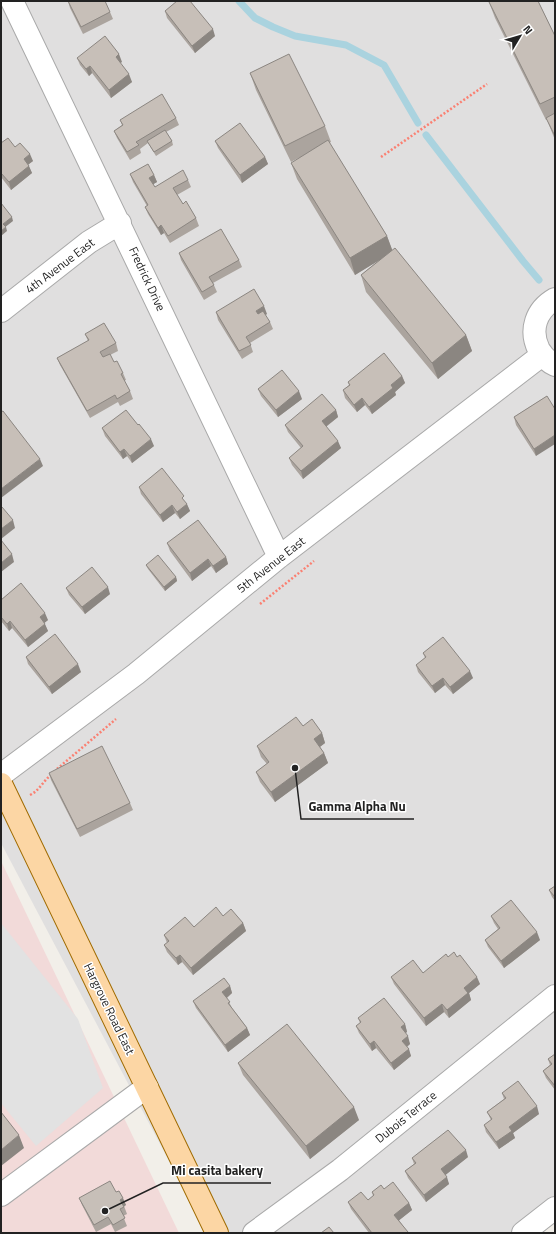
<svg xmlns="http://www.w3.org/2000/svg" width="556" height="1234" font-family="'Titillium Web',sans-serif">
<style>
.residential{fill:#e0dfdf}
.commercial{fill:#f2dad9}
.parking{fill:#e2e2e2}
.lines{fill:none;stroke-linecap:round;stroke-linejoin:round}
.stream{stroke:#aad3df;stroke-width:7}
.minor-casing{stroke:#a9a9a9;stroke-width:24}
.major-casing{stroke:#a06b00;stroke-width:24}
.path{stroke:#fa8072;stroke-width:2.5;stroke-dasharray:2 2;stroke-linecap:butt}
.minor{stroke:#fff;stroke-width:22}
.major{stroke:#fcd6a4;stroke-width:22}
.wall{fill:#aba49e}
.shaded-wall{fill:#8b8681}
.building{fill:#c7bfb8;stroke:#8b8681}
.labels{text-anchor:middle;stroke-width:3;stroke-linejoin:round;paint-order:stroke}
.street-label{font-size:12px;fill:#222;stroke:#fff}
.leader{fill:none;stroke:#222;stroke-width:1.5}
.callout-dot{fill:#222;stroke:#fff;stroke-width:1.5}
.callout-label{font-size:13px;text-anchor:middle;font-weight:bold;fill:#222;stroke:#fff;stroke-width:3;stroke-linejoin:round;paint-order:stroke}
</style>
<rect width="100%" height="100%" fill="#f2efe9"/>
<!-- residential -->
<path class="residential" d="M1,1H555V1206L520,1233H207L1,843Z"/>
<!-- commercial -->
<path class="commercial" d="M1,861L49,961L179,1233H1Z"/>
<!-- parking -->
<path class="parking" d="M1,923L78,1019L103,1088L36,1146L1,1103Z"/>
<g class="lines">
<!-- stream -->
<path class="stream" d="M239,1L255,18L273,27L295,36L346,45L384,65L418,123
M426,135L523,261L539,280"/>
<defs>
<path id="minor" d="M12,1L279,557
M555,299C536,310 529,330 539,350C543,356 548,362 555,365
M1,311L89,242L120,223
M1,775L136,674L279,557L542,355
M1,1195L147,1087
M254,1233L340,1170L555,996
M523,1233L555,1208"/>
<path id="major" d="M1,784L217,1233"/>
</defs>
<!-- minor casing -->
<use href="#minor" class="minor-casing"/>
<!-- major casing -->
<use href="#major" class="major-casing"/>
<!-- path -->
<path class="path" d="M381,157L487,84
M260,604L314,561
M57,769L116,719
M30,795C40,790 43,781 52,774"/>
<!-- minor -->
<use href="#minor" class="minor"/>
<!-- major -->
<use href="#major" class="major"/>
</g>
<!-- wall -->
<path class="wall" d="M68,1L110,12L113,19L83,34L70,8Z
M489,1H538L555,36V140L547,120H546L495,18L489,2Z
M165,11L215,36L195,53L167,18Z
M77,58L122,62L120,63L132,82L111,98L92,73L89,76L80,65Z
M250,73L325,126L331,142L329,143L387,236L392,250L466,335L472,351L438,379L366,292L361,275L380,259L355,275L297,179L291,163L300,157L291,162L256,90Z
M176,118L179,125L166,132L172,141L173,145L156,156L148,143L140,149L141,153L130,160L117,138L114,131L122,125L120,120Z
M215,141L265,157L268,164L242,183L218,148Z
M1,143L15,147L33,161L28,165L32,173L11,190L1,177Z
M130,174L154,175L157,182L153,184L155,187L188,180L191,187L177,195L183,204L196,218L199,226L170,243L164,233L161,235L148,214L145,207L147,206L133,182Z
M179,253L239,260L242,267L213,283L217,292L204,300L181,260Z
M216,312L267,314L265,315L270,322L273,329L250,343L253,352L242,359L218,320Z
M85,334L116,343L118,351L110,355L114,362L123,373L126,380L124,381L130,391L133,399L120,406L118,402L90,418L60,365L57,358L88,341Z
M402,376L405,383L395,392L396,395L372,414L365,405L357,412L345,398L343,390L349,385L348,382Z
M258,389L302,399L278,417L261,396Z
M547,396L536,456L516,425L514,417Z
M336,410L338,417L326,427L341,448L303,479L292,465L289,458L301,448L288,432L285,425Z
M102,428L154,446L132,463L127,456L123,459L105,436Z
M139,487L186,503L190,511L180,519L175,513L163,522L141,494Z
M167,543L226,557L228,564L216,573L211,566L192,581L170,551Z
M146,565L176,577L177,581L165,591L148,569Z
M66,588L110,594L85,614L69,595Z
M1,600L48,620L44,623L48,631L28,647L12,628L9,631L1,621Z
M423,653L473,678L453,694L445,685L435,693L418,672L416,665L425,658Z
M26,657L81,672L52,694L28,664Z
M303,726L322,733L325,743L320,747L324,753L328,763L275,802L260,782L256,772L267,764L261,757L257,746Z
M49,773L130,803L133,810L80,837L51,780Z
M555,886V901L552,897L549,890Z
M223,916L243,923L246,931L193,975L182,962L178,965L167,952L164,945L167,943L164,935L194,927Z
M491,916L540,940L504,968L488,947L485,940L498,929L494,923Z
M448,957L480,984L469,993L471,1000L449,1018L444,1012L426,1026L394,984L391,977L423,973Z
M230,986L232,993L227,998L232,1008L247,1028L250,1035L228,1052L196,1008L193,1001Z
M358,1018L405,1024L407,1032L405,1033L410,1044L407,1047L411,1056L394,1070L376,1048L372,1051L359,1033L356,1026L360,1023Z
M555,1054V1090L546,1078L543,1071L550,1065L548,1059Z
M238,1063L359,1120L310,1159L243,1075Z
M502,1093L539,1114L513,1133L515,1138L499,1149L486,1132L484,1125L491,1120L487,1112L504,1099Z
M468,1157L445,1175L449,1184L426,1202L408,1178L405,1171L414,1164L412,1158Z
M384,1189L409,1203L412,1210L399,1220L408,1233H369L351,1209L348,1202L368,1200L373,1196L372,1192Z
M116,1192L126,1205L124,1206L127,1214L123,1216L127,1226L115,1232L111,1224L96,1232L82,1205L79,1198Z"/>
<!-- shaded-wall -->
<path class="shaded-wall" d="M213,29L215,36L195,53L192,46Z
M119,54L122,62L118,64L116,57Z
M90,66L92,73L89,76L86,69Z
M129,74L132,82L111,98L109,90Z
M30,154L33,161L26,166L24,159Z
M265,157L268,164L242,183L240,175Z
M29,166L32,173L11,190L9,182Z
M154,175L157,182L152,185L149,178Z
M12,217L13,221L4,228L3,224Z
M161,225L164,233L161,235L158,228Z
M6,227L7,231L1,236V231Z
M387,236L393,252L355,275L350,258Z
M264,306L267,314L259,319L256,311Z
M466,335L472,351L438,379L432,363Z
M402,376L405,383L395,392L396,395L372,414L369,407L391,385Z
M299,391L302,399L278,417L276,410Z
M362,398L365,405L357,412L354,405Z
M336,410L338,417L324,428L322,421Z
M555,435V444L536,456L534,449Z
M151,439L154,446L132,463L130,456Z
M338,441L341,448L303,479L301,471Z
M124,449L127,456L123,459L120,452Z
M40,459L43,466L1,498V489Z
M187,504L190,511L180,519L177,512Z
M172,505L175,513L163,522L160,515Z
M13,520L15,528L1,539V529Z
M12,554L14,562L1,572V563Z
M226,557L228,564L216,573L213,566Z
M208,559L211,566L192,581L190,573Z
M176,577L177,581L165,591L164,587Z
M108,587L110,594L85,614L82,607Z
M45,613L48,620L42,625L40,617Z
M10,621L12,628L9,631L7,624Z
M45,624L48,631L28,647L25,640Z
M78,664L81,672L52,694L49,687Z
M470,671L473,678L453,694L450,687Z
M443,678L445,685L435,693L432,686Z
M322,733L325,743L317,749L314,739Z
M324,753L328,763L275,802L271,792Z
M243,923L246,931L193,975L191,968Z
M537,932L540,940L504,968L501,961Z
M180,955L182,962L178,965L176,958Z
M477,977L480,984L469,993L471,1000L449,1018L447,1010L464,988Z
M230,986L232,993L225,999L222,992Z
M442,1004L444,1012L426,1026L424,1018Z
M405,1024L407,1032L403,1035L401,1027Z
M247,1028L250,1035L228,1052L225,1045Z
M408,1036L410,1044L405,1048L402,1041Z
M374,1041L376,1048L372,1051L370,1044Z
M409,1049L411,1056L394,1070L391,1063Z
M537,1106L539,1114L513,1133L515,1138L499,1149L496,1142L509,1127Z
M354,1107L359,1120L310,1159L306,1146Z
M19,1135L24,1148L1,1166V1150Z
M466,1150L468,1157L443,1177L441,1169Z
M447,1177L449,1184L426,1202L424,1195Z
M123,1198L126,1205L123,1207L120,1200Z
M409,1203L412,1210L397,1222L394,1215Z"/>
<!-- building -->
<path class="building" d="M68,1H105L110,12L81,27Z
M177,1H190L213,29L192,46L165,11Z
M491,1H538L555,36V97L540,104L489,2Z
M105,36L119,54L116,57L129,74L109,90L90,66L86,69L77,58Z
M289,54L325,126L285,146L250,73Z
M162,94L176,118L136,142L139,145L127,152L114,131L123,125L120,120Z
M555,113V136L546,118Z
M240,123L265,157L240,175L215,141Z
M165,130L172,141L154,152L147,141Z
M8,138L15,147L20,143L30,154L24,159L29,166L9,182L1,173V143Z
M328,140L387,236L350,258L291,163Z
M148,164L154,175L149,178L155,187L183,170L188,180L173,188L183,204L186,201L196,218L168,236L161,225L158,228L145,207L148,205L130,174Z
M1,203L12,217L3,224L6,227L1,231Z
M221,229L239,260L209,277L214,285L202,292L179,253Z
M395,248L466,335L432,363L361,275Z
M254,289L264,306L256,311L258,314L263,311L270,322L246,337L251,345L239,351L216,312Z
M104,323L116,343L100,352L103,357L110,354L114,362L117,361L123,373L121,374L130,391L117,399L115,395L87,411L57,358L89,340L85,334Z
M384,353L402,376L391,385L393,388L369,407L362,398L354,405L343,390L350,385L348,382Z
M282,370L299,391L276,410L258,389Z
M322,394L336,410L322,421L338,441L301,471L289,458L303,446L285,425Z
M547,396L555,409V435L534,449L514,417Z
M126,410L138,425L139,424L151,439L130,456L124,449L120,452L102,428Z
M3,411L40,459L1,489V412Z
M162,468L184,496L182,498L187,504L177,512L172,505L160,515L139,487Z
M2,507L13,520L1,529V509Z
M198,520L226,557L213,566L208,559L190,573L167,543Z
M1,540L12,554L1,563Z
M158,555L176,577L164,587L146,565Z
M92,567L108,587L82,607L66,588Z
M21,583L45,613L40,617L45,624L25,640L10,621L7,624L1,617V600Z
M55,634L78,664L49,687L26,657Z
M443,637L470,671L450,687L443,678L432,686L416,665L426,657L423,653Z
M296,717L303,726L312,719L322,733L314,739L324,753L271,792L256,772L269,762L257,746Z
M102,746L130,803L77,829L49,773Z
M555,886V897L549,890Z
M511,900L537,932L501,961L485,940L500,928L491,916Z
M216,907L223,916L231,909L243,923L191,968L180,955L176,958L164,945L169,941L164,935L185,917L194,927Z
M454,952L457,957L460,955L477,977L464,988L468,993L447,1010L442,1004L424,1018L391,977L413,960L423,973L446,954L448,957Z
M224,978L230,986L222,992L230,1002L228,1003L247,1028L225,1045L193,1001Z
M384,998L405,1024L401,1027L408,1036L402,1041L409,1049L391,1063L374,1041L370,1044L356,1026L361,1022L358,1018Z
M287,1024L354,1107L306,1146L238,1063Z
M555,1054V1086L543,1071L552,1064L548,1059Z
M518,1081L537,1106L509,1127L512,1131L496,1142L484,1125L492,1119L487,1112L506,1098L502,1093Z
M1,1112L19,1135L1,1150Z
M448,1130L466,1150L441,1169L447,1177L424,1195L405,1171L416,1163L412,1158Z
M110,1181L116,1192L119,1191L123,1198L120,1200L124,1207L120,1209L125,1218L113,1225L108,1217L94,1225L79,1198Z
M393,1182L409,1203L394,1215L408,1232L406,1233H372L348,1202L361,1192L368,1200L374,1195L372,1192L381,1185L384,1189Z
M329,1227L334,1233H321Z"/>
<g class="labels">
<!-- street labels -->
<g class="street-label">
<text transform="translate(60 266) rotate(-37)" y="4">4th Avenue East</text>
<text transform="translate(147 279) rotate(65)" y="4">Fredrick Drive</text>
<text transform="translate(271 565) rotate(-38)" y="4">5th Avenue East</text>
<text transform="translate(109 1009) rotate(64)" y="4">Hargrove Road East</text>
<text transform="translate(406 1117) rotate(-39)" y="4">Dubois Terrace</text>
</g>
</g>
<!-- callouts -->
<path class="leader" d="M295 768L301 819H414M105 1211L163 1183H271"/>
<g class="callout-dot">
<circle cx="295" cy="768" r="4"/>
<circle cx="105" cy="1211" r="4"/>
</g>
<g class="callout-label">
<text x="357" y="811">Gamma Alpha Nu</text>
<text x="217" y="1175">Mi casita bakery</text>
</g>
<!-- border -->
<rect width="556" height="1234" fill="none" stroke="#222222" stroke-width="4"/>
<!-- north arrow -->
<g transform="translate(520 36) rotate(52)" stroke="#ffffff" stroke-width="3" paint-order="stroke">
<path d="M0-3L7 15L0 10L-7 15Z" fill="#222222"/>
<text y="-6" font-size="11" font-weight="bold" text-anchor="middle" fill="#222222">N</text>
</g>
</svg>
